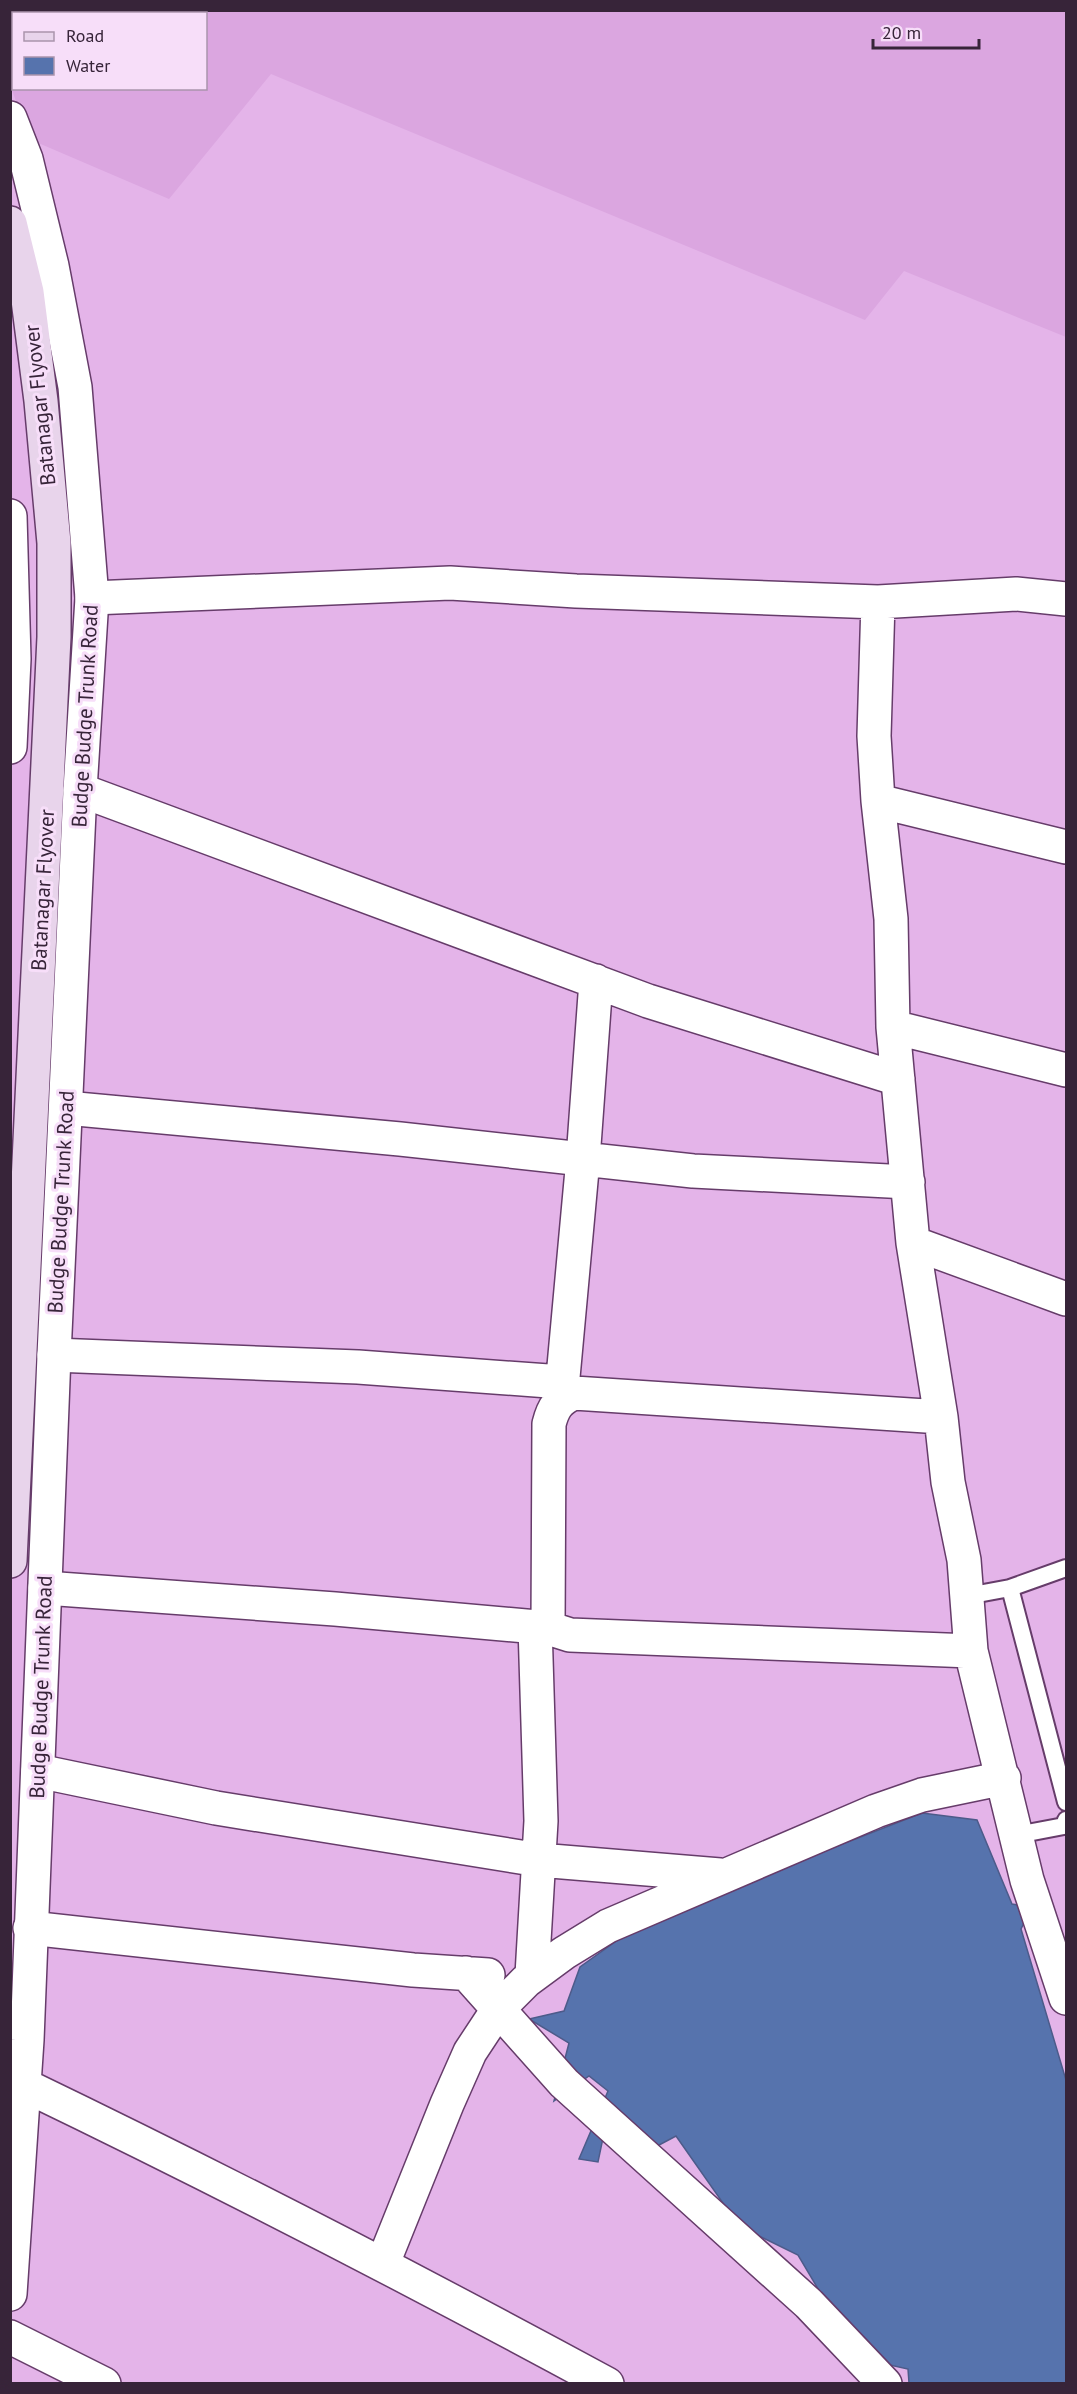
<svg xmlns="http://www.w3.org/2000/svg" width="1077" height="2394" font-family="'PT Sans',sans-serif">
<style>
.built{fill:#dba6e0;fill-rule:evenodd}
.water{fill:#5673ad;stroke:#4d5b8a;stroke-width:1.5}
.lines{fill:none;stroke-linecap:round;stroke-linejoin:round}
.service-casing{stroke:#663c6a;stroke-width:20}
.minor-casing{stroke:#663c6a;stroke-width:36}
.tertiary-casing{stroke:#663c6a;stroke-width:36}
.secondary-casing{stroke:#663c6a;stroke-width:36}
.service{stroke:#fff;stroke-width:16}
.minor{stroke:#fff;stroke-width:33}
.tertiary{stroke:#fff;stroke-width:33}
.secondary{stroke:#e8d4eb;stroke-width:33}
.labels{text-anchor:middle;stroke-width:6;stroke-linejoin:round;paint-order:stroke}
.street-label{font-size:21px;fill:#372439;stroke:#f7def9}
</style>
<rect width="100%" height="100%" fill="#e4b4e9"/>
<!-- built -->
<path class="built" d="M11,11H1066V337L904,271L865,320L271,74L169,199L29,139L11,87ZM14,14H206V88H14Z"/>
<!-- water -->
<path class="water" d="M922,1813L977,1820L1012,1904L1032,1907L1021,1929L1066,2080V2383H909L908,2369L859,2358L798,2255L739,2226L676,2136L644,2153L608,2114L598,2162L579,2159L608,2091L589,2076L554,2101L569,2043L529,2019L564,2011L580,1967L643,1922Z"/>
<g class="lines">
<defs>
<path id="service" d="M1066,1568L1010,1588L1066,1802
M967,1596L1010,1588
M1017,1835L1064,1826L1066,1820"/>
<path id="minor" d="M92,598L450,583L576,591L878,602L1016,594L1066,599
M878,602L874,736L878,801L891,919L893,1027L913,1243L941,1417L948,1482L964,1560L971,1651L1027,1880L1066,1998
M80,790L648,1001L898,1079
M878,801L1066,847
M893,1027L1066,1070
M66,1108L400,1139L693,1171L908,1182
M913,1243L1066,1299
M54,1355L358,1367L562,1382
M561,1399L583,1159L596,981
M941,1417L574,1393C558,1400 553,1408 549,1424L548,1628L570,1635L971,1651
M45,1588L335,1609L548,1628
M38,1771L216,1808L539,1860L720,1875
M30,1928L413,1970L488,1975
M466,1973L564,2083L809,2304L885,2384
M532,1975L541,1821L535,1626
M383,2263L447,2104L470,2052L499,2008L526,1981L564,1953L608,1926L876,1811L922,1795L1004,1778
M10,2337L104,2384"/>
<path id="tertiary" d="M10,118L26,159L52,266L75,387L92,598L80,790L54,1355L27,2040L10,2294
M10,516L14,659L10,747
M10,2085H24C221,2180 415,2280 607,2384"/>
<path id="secondary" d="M10,223L27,292L41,401L54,543V637L10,1561"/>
</defs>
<!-- service casing -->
<use href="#service" class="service-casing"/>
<!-- minor casing -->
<use href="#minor" class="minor-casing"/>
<!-- tertiary casing -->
<use href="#tertiary" class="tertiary-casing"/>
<!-- secondary casing -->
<use href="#secondary" class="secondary-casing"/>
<!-- service -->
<use href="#service" class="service"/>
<!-- minor -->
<use href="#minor" class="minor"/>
<!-- tertiary -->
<use href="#tertiary" class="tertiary"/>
<!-- secondary -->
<use href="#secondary" class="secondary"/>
</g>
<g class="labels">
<!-- street labels -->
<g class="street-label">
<text transform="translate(40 405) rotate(-96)" y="7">Batanagar Flyover</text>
<text transform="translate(85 716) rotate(-87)" y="7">Budge Budge Trunk Road</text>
<text transform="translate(43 890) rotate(-87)" y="7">Batanagar Flyover</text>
<text transform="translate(61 1202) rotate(-87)" y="7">Budge Budge Trunk Road</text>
<text transform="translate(41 1687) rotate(-88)" y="7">Budge Budge Trunk Road</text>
</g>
</g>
<!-- border -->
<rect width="1077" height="2394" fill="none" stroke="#372439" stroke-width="24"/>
<!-- legend -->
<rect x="12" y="12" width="195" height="78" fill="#f7def9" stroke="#aa94ac" stroke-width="1.5"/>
<rect x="24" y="32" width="30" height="9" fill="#e8d4eb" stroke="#aa94ac" stroke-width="1.5"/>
<text x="66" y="42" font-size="18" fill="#372439">Road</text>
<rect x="24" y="57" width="30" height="18" fill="#5673ad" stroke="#aa94ac" stroke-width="1.5"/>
<text x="66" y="72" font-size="18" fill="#372439">Water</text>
<!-- scale -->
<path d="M873 39v9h106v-9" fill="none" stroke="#372439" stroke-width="3"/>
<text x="882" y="39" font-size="18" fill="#372439" stroke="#f7def9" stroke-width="4.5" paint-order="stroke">20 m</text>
</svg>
